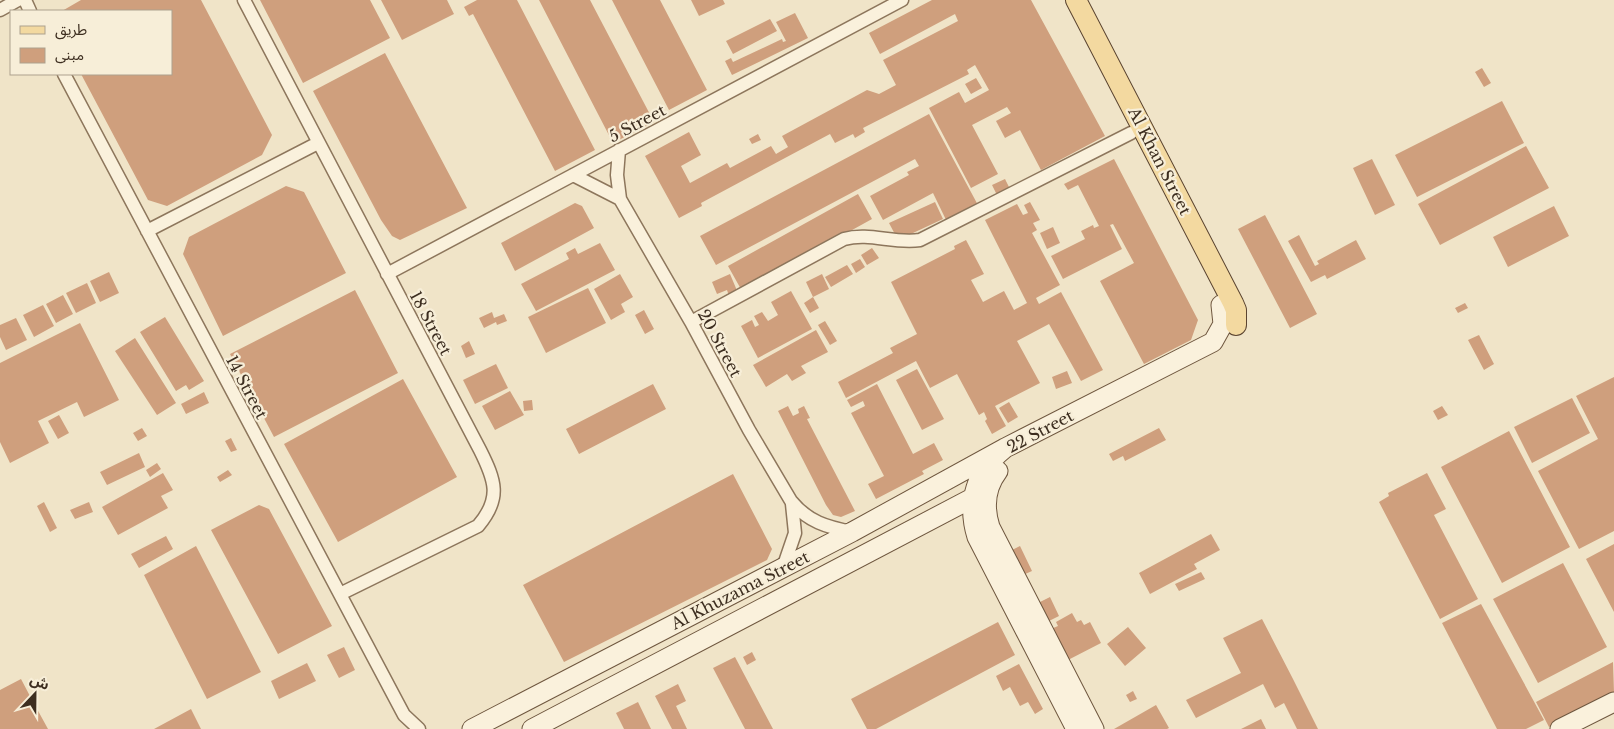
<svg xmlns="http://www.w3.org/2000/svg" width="1614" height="729" font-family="'Libre Baskerville','Noto Sans Arabic',serif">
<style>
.building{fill:#cf9f7d}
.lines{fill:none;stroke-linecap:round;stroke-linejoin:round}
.street-casing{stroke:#8d765c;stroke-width:15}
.secondary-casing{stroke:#6f573f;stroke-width:21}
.primary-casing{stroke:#5b4430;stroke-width:22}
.street{stroke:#faf1dc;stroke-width:12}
.secondary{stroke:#faf1dc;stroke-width:19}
.primary{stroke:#f3d9a0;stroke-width:20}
.labels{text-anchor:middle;stroke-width:4.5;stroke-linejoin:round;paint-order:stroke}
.street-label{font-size:16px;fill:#3d2e20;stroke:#f7eed8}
</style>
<rect width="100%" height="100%" fill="#f0e4c8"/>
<!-- building -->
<path class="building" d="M81,0H201L272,135L262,155L167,206L148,200L81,74H171V11H62Z
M260,0H370L390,38L303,83Z
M381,0H447L454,14L402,40Z
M477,0H517L595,150L555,171L473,14L469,16L464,7Z
M539,0H590L654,122L613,143Z
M612,0H660L707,90L669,110Z
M691,0H723L725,4L699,16Z
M932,0H1031L1105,136L1041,170L1020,130L1005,138L996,121L1011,113L1007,107L972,125L998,174L971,188L929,108L959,92L965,103L989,90L975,65L967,70L969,74L863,128L865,132L855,138L853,134L835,143L830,134L701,203L702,206L679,218L645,156L689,132L701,155L681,166L690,183L727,163L730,168L771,146L776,154L788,147L782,136L867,90L879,94L896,85L883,60L958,21L955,14L880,54L869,33Z
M795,13L808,38L732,75L725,61L731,58L733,62L782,39L783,42L786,41L776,22Z
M770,19L777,31L733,54L726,41Z
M385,53L467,208L400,240L392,236L381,220L313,91Z
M1482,68L1491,83L1484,87L1475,72Z
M976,78L982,88L971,94L965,84Z
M1502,101L1524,143L1417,197L1395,155Z
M929,114L979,207L948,224L933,193L883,220L870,196L909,175L907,172L919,166L915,159L716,265L700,236Z
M758,134L761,140L752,144L749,139Z
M1526,146L1549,188L1440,245L1418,204Z
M1114,159L1198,320L1191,340L1144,364L1100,281L1134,263L1113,224L1110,225L1122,249L1063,279L1051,256L1085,239L1081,231L1093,225L1094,228L1099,226L1078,185L1068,190L1064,184Z
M1372,159L1395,205L1375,215L1353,168Z
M1005,179L1011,191L998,197L992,185Z
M286,186L304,192L346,273L223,336L183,254L189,237Z
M858,194L872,219L742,291L728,266Z
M935,202L943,219L898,240L889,223Z
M1030,202L1040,220L1033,223L1037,230L1032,233L1060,285L1036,298L1039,304L1061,292L1103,370L1081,381L1049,324L1017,341L1040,383L995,406L1006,426L992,434L985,421L987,419L984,412L979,415L957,374L930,388L916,361L846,398L838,382L893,353L890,348L917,334L891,282L955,249L954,246L966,240L984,274L971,280L983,302L1004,291L1014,310L1027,303L985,220L1017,204L1023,215L1028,213L1024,205Z
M575,203L582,206L594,228L515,271L501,243Z
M1554,206L1569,236L1508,267L1493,237Z
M1265,215L1317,314L1290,328L1238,229Z
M1053,227L1060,243L1047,249L1040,233Z
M1299,235L1315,266L1319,264L1317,261L1356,240L1366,259L1327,279L1325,275L1311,282L1288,241Z
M600,243L615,270L536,311L521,284L569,259L566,253L575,248L578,254Z
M872,248L879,258L867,265L861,255Z
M860,259L865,267L856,273L851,264Z
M847,265L853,274L831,287L825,277Z
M109,272L119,293L100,302L90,281Z
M620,274L633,297L621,304L625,312L611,320L594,289Z
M730,274L738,293L729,296L727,290L717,294L712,282Z
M822,274L829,289L813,297L806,282Z
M87,283L96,303L76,313L66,293Z
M588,288L606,323L546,353L528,317Z
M355,290L398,373L274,437L230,354Z
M791,291L812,329L758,358L741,326L752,320L755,327L759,325L754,316L762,312L768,321L778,315L771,302Z
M63,295L73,314L56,323L46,304Z
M813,297L819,308L810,313L804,303Z
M1465,303L1468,308L1458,313L1455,308Z
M43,305L54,326L34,337L23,315Z
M644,310L654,329L645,334L635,315Z
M492,312L494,318L504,314L507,321L497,325L496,322L484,328L479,318Z
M165,317L204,381L189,390L186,385L176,391L140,332Z
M16,318L27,340L6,350L0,337V325Z
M825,321L837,341L830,345L818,325Z
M80,323L119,400L84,417L77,402L38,421L49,443L10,463L0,442V363Z
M816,330L828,352L801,366L806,373L792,381L787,374L766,387L753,365Z
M1479,335L1494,364L1484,370L1468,340Z
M135,338L176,403L157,415L115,351Z
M469,341L475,354L466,358L461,346Z
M496,364L508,388L475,404L463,380Z
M917,369L944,419L922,430L896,380Z
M1067,371L1072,383L1056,389L1052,377Z
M1614,377V531L1579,549L1538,471L1598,439L1576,396Z
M403,379L457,477L338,542L284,444Z
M653,384L666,409L579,454L566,429Z
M877,384L913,454L934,443L943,460L922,471L924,474L876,499L868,484L884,476L851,413L865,406L863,401L851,407L847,400Z
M510,391L524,415L495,430L482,406Z
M204,392L209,403L186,414L181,404Z
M1572,398L1590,433L1532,463L1514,427Z
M532,400L533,410L524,411L523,401Z
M1009,402L1018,417L1008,423L999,408Z
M788,406L793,416L799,413L798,409L804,406L810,418L807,419L855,511L841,517L833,515L826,505L778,411Z
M1442,406L1448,415L1438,420L1433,411Z
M59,415L69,433L58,439L48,421Z
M142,428L147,436L138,441L133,433Z
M1159,428L1166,440L1125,461L1123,456L1113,461L1109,454Z
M1509,431L1570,547L1502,583L1441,467Z
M231,438L237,450L231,452L225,441Z
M139,453L145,467L107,485L100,472Z
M157,463L161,469L150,477L146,470Z
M228,470L232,475L220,482L217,477Z
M163,473L173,490L161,496L168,508L118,535L102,507Z
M1427,473L1446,509L1434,515L1478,599L1440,619L1379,502L1389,496L1388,493Z
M733,474L772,549L767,560L564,662L523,585Z
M44,502L57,528L50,532L37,506Z
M89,502L93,512L75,519L70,510Z
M259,505L269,509L332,626L278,654L211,530Z
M1211,534L1220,550L1194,564L1197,569L1150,594L1139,573Z
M166,536L173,549L139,568L131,554Z
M1614,544V612L1586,559Z
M196,546L261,672L207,699L144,575Z
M1020,546L1032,571L1023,575L1012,550Z
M1563,563L1607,647L1538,683L1493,599Z
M1201,572L1205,579L1179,591L1175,584Z
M1050,597L1059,616L1045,623L1036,604Z
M1481,604L1544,720L1526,729H1497L1442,623Z
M1072,613L1077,622L1081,620L1084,625L1090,622L1101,643L1068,660L1051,629L1058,626L1056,622Z
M1262,619L1293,679L1318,729H1297L1284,703L1275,708L1263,684L1196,718L1186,700L1241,673L1223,638Z
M998,622L1015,655L876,729H867L851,699Z
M1128,627L1146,648L1125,666L1107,644Z
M344,647L355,670L339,678L327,655Z
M752,652L756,660L747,665L743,657Z
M735,657L773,729H745L713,668Z
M1613,662L1614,693L1549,727L1536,702Z
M307,663L316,681L279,699L271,681Z
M1019,664L1043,709L1035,714L1028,702L1020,706L1010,687L1003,691L996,676Z
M21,679L31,698L48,729H0V690Z
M678,684L686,701L676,706L687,729H672L655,696Z
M1133,691L1137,699L1130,702L1126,695Z
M638,702L651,729H624L616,713Z
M1156,705L1169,728L1167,729H1114Z
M191,709L201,729H154Z
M1261,719L1266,729H1241Z"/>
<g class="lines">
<defs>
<path id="street" d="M25,0L30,11
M244,0L480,450C495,480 502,498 478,526L340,594
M0,10L18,0
M64,74L404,715L419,729
M619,150L617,175L620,199L691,322L749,430L791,501C808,522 827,527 852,532
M573,175L620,199
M147,231L318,143
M387,274L902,0
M691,322L844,239C870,232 893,244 920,240L1131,133
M783,568L795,533L792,504"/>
<path id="secondary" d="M998,471C985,488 984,508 990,527L1094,729
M472,729L852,532L1005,448
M532,729L980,494
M1076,729L977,537C966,501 976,471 1005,448L1213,342L1223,324L1221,305
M1560,729L1614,702"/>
<path id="primary" d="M1076,0L1233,303L1236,310V325"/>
</defs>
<!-- street casing -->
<use href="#street" class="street-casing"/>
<!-- secondary casing -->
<use href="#secondary" class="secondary-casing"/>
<!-- primary casing -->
<use href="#primary" class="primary-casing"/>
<!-- street -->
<use href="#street" class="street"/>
<!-- secondary -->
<use href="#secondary" class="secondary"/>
<!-- primary -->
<use href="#primary" class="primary"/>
</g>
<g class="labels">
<!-- street labels -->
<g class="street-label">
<text transform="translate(637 123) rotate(-28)" y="6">5 Street</text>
<text transform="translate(1160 161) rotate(63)" y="6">Al Khan Street</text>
<text transform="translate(431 323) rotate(62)" y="6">18 Street</text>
<text transform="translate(720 343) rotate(62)" y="6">20 Street</text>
<text transform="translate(247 387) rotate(62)" y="6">14 Street</text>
<text transform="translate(1040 431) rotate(-28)" y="6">22 Street</text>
<text transform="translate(740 590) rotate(-27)" y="6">Al Khuzama Street</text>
</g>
</g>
<!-- legend -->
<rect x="10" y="10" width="162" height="65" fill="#f7eed8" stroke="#ada18e"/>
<rect x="20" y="26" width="25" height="8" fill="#f3d9a0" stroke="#ada18e"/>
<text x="55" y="35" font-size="15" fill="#3d2e20">طريق</text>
<rect x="20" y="48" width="25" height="15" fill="#cf9f7d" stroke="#ada18e"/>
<text x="55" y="60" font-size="15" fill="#3d2e20">مبنى</text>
<!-- north arrow -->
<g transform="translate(35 694) rotate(22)" stroke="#f7eed8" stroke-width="4" paint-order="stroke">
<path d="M0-4L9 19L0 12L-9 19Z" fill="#3d2e20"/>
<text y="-8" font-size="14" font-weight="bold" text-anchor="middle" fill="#3d2e20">ش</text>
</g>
</svg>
